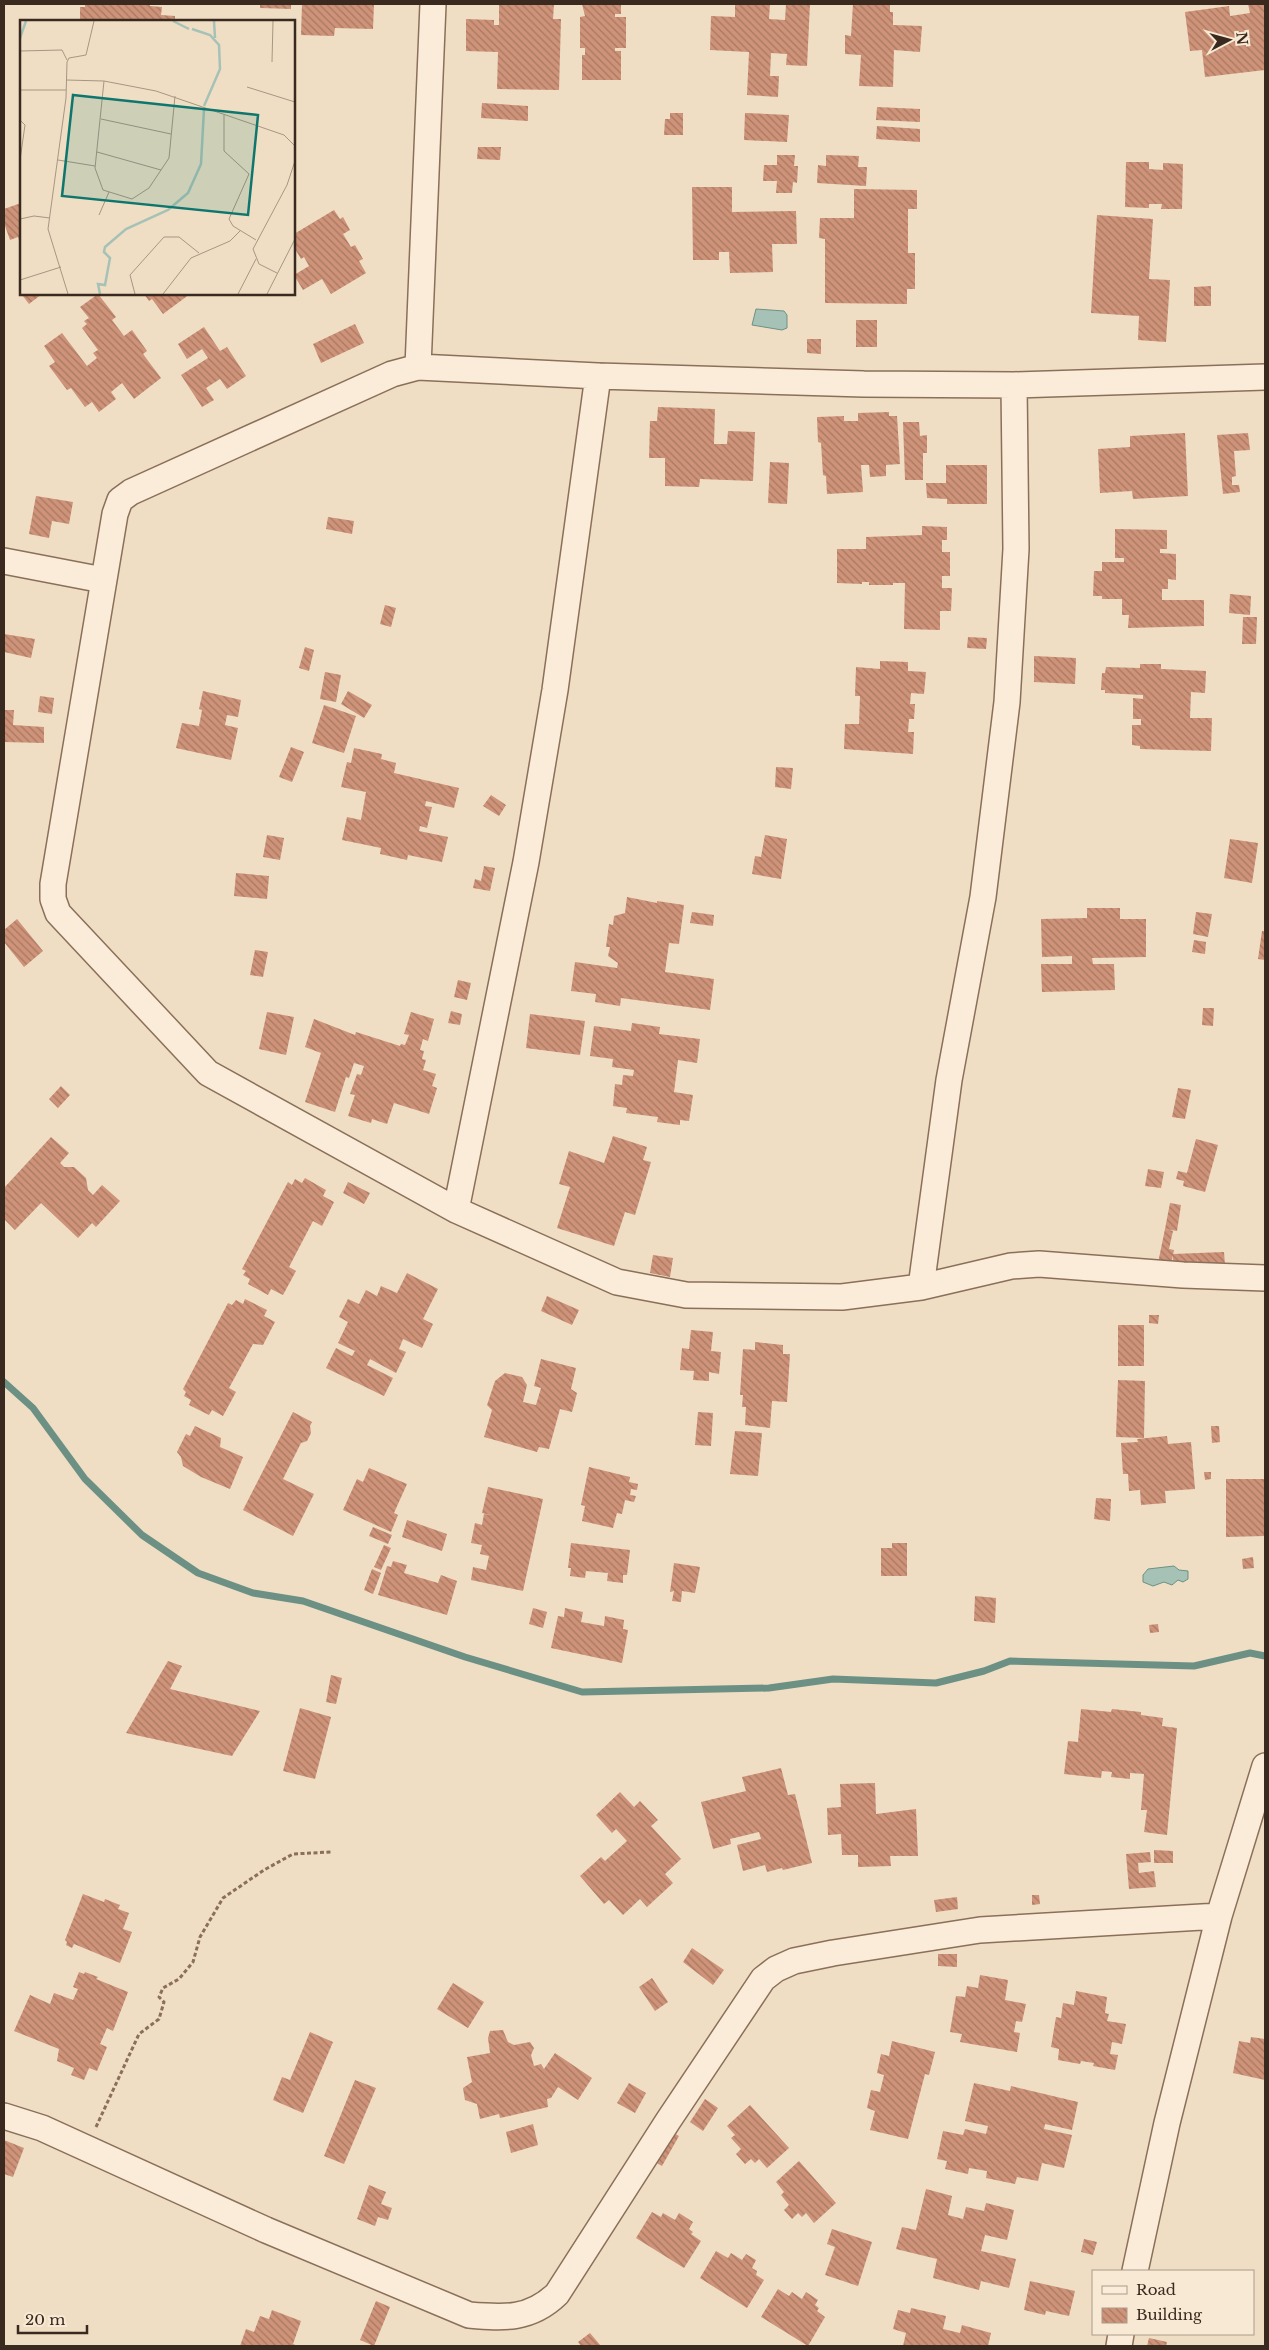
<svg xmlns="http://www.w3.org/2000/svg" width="1269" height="2350" font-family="'Libre Baskerville',serif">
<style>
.water{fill:#a6c2b7;stroke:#6c9184}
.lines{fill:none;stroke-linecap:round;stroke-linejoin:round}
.stream{stroke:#6c9184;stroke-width:7}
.building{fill:url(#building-back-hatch)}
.minor-casing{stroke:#8b6f5a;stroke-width:28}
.path{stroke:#8b6f5a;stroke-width:3;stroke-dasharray:4 2.5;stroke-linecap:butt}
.minor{stroke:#faecd8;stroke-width:25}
.inset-river{fill:none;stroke:#a6c2b7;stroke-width:2.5}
.inset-road{fill:none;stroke:#a79682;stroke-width:1}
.view{fill:#0f766e;fill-opacity:0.15;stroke:#0f766e;stroke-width:2.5}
.inset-edge{fill:none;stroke:#3a291e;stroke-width:2.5}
</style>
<defs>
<pattern id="building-back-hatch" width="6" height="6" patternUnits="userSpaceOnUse" patternTransform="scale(1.25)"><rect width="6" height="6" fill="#ce9379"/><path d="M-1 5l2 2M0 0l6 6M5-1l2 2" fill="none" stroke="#a87863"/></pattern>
</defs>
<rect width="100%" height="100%" fill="#efdec4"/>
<!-- water -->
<path class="water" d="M756,309L784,311L787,315V328L782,330L752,325Z
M1174,1566L1179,1570L1188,1571V1579L1183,1582L1178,1580L1172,1585L1164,1582L1153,1586L1143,1582V1575L1148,1569Z"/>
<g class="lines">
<!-- stream -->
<path class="stream" d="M4,1382L33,1408L85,1479L142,1535L198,1573L253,1593L303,1601L465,1657L582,1692L769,1688L833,1679L936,1683L984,1671L1010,1661L1194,1666L1250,1653L1265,1656"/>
</g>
<!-- building -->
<path class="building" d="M85,4H150V6L162,7L161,15L175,16V21H80V7H85Z
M260,4H291V9L260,8Z
M302,4H374L373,29L335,28L334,36L301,35Z
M499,4H554L553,19H561L559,90L497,89L498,52L466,51V19L494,20V25H499Z
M582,4H621V14H615V17H626V48H615V51H621V80H582V55H585V48H580V17L585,16Z
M735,4H770L769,19L785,20L786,4H810L807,66L786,65L787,54L771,53L770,76H779L778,97L747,95L749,52L710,50L711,16L735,17Z
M853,4H890V12H893V25L922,26L920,52L894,50L893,87L859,86L861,55L845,54V35L851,36Z
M1248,4H1265V70L1205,77L1202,50L1190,51L1185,12L1229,6L1230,16L1250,13Z
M482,103L528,106V121L481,118Z
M877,107L920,109V122L876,120Z
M670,113H683V135H664L665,119H670Z
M745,113L789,115L787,142L744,140Z
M877,126L920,129V142L876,139Z
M478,147H501L500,160L477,159Z
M777,155H795L794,166H798L797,183L793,182L792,193H776L777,181H763L764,165H777Z
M826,155L859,156L858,167H867L866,186L817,183L818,165L826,166Z
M1126,162H1149V169L1163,170V163L1183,164L1182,209H1161L1162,204H1149V208L1125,207Z
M692,187H732V212L796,211L797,244H772L773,272L730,273L729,252H719V260H693Z
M854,189L917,190V209H908V253H915V289H907V304L825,303V239L819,238L820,218H854Z
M21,203V247L18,237L10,240L4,223V209Z
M334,210L340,219L343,217L350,230L343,234L351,247L355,245L363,259L359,261L366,273L331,294L322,279L303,290L294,275L309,266L304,257L301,259L294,247V234Z
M1097,215L1153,219L1149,279L1170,280L1166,342L1138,340L1139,316L1091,313Z
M1211,286V306H1194V287Z
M21,290V294H42L29,304L19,291Z
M98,294L116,317L112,320L124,336L132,330L147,351L143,354L161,378L134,399L122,383L111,392L116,399L99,412L92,402L85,407L71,388L67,390L49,366L55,362L44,346L62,333L87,366L97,358L93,353L98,350L82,328L87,324L84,321L89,318L80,307Z
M144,294H190L163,314L152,299L149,301Z
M856,320H877V347H856Z
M355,324L364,343L321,363L313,344Z
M204,327L220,351L227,347L246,376L227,389L220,379L206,388L214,400L202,407L181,375L208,358L202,349L187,359L178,344Z
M807,339H821V354L807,353Z
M658,407L715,409L714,444H727L728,431L755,432L753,481L700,479L699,487L665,486V458H649L650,421H657Z
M889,412V416H897L900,464L886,465V476L870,477L869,465H861L863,492L827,494L826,476L823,475L821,443L818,442L817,417L844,416V421H858V413Z
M903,422H919L920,436L927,435V453H923V480H905Z
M1185,433L1188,496L1133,499L1132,491L1100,493L1098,449L1130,447V436Z
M1248,433L1250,450L1234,451L1236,476L1232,477V485H1239L1240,492L1223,494L1217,435Z
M770,462L789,463L787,504L768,503Z
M946,465H987V504H947V499L927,498L926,483H946Z
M36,496L73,502L69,524L52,521L49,538L29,534Z
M328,517L354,521L352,534L326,529Z
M922,526L947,527V540H942V552H950V576H942V588H952L951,611H940V630L904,629L905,583H893V585H869V582H862V584L837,583V549H866V537L922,535Z
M1115,529L1167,530V549H1160V553L1176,554V580L1168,579V589H1162V600H1204V626L1128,628L1129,615H1122V599H1102V596H1093L1094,571H1102V562H1124V558H1115Z
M1230,594L1251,596L1250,615L1229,613Z
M385,605L396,608L391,627L380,624Z
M1243,617H1257L1256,644H1242Z
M4,634L35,639L31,658L4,652Z
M968,637L987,638L986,649L967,648Z
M305,647L314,650L309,671L299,668Z
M1034,656L1076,658L1075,684L1034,682Z
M880,661L908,662V671L926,672L924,694L911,693L910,704H915L914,719H909L908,732H914L913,754L844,749L845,724H859L860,696H855L856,667L880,669Z
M1140,664H1161V669L1206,671L1205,693L1191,692L1190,718H1212L1211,751L1140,749V746L1132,745V725H1141V719H1133V698L1143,699V695L1105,693V690H1101L1102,673H1105L1106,667L1140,668Z
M325,672L341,675L336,702L320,699Z
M203,691L241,700L238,717L227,715L225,725L238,728L231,760L176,748L182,723L199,726L202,710L199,709Z
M348,691L372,705L364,718L341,704Z
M40,696L54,698L52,714L38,712Z
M324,705L356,716L344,753L312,743Z
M4,710H14L13,725L44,727V743L4,742Z
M291,747L304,752L292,782L279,777Z
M354,748L382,754L381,759L396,763L394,773L459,788L454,808L426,801L425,806L432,807L427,828L420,826L419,831L448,837L442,862L408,855L407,860L380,854L381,848L342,840L347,817L361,820L366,792L341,787L347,762L351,763Z
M776,767L793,768L791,789L775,787Z
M491,795L506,805L499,816L483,806Z
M267,835L284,838L280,860L263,857Z
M765,835L787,839L781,879L752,874L755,856L761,857Z
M1230,839L1258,843L1252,883L1224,878Z
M484,866L495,868L490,891L473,888L475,879L481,881Z
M236,873L269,876L267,899L234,896Z
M627,897L657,903V901L684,905L679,944L669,943L665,972L714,979L710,1010L621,998L620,1006L595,1002L596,994L571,991L575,962L617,968L618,963L608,956L610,947H606L609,924L613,925L614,916L625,913Z
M1087,908H1120V919H1146V957L1092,958L1093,964H1114L1115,990L1042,992L1041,964H1072V956L1042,957L1041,919L1087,918Z
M692,912L714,915L713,926L690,923Z
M1196,912L1212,914L1208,937L1193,934Z
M17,919L43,951L24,967L4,942V930Z
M1262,931H1265V960L1258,959Z
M1194,940L1206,942L1205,954L1192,952Z
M255,950L268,952L263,977L250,975Z
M458,980L471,983L467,1000L454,997Z
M1203,1008H1214L1213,1026L1202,1025Z
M451,1011L462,1014L460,1025L448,1023Z
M267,1012L294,1017L286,1055L259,1049Z
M411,1012L434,1019L428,1041L423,1039L420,1050L424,1051L422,1059L426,1060L423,1070L436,1074L432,1086L437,1088L429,1114L394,1103L387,1124L372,1119L371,1123L348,1116L355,1095L350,1094L357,1074L361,1075L364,1066L354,1063L349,1078L346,1077L335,1112L305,1102L321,1053L305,1047L314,1019L355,1035L356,1032L400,1046L401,1044L405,1045L409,1035L404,1034Z
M530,1014L585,1021L580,1055L526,1048Z
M632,1023L660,1027L659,1034L700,1039L697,1063L678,1060L674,1092L693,1095L689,1121L680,1120V1125L657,1122L658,1117L626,1113L627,1108L613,1106L615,1084L622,1085L623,1075L633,1076L634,1070L612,1067L613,1059L590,1056L594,1026L631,1031Z
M61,1086L70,1095L58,1108L49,1099Z
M1178,1088L1191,1090L1185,1119L1172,1117Z
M613,1136L647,1147L643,1160L651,1162L635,1215L625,1212L614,1246L557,1228L570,1187L559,1184L569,1151L604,1163Z
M51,1137L69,1153L60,1163L64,1167H74L86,1178L88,1190L93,1195L102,1185L120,1201L96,1227L92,1223L78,1238L41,1203L15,1230L4,1219V1188Z
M1196,1139L1218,1145L1205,1192L1183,1186L1184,1181L1176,1179L1178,1171L1187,1173Z
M1148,1169L1164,1172L1161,1188L1145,1186Z
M305,1178L326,1190L323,1196L334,1202L322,1226L313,1221L289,1267L296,1271L283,1295L271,1289L268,1295L248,1284L250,1279L243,1275L246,1271L242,1269L288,1182L292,1185L295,1179L302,1183Z
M348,1182L370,1193L364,1204L343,1193Z
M1170,1203L1181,1205L1177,1231L1165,1229Z
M1165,1229L1173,1231L1169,1249L1174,1250L1171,1265L1158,1263Z
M1224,1252L1225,1265H1198V1259L1197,1265H1173V1254Z
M653,1255L673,1258L670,1277L650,1273Z
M407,1273L438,1289L423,1319L433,1324L422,1348L403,1339L399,1349L406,1352L396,1373L370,1359L367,1365L393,1378L384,1396L326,1368L336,1348L352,1356L355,1351L338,1343L348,1322L339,1317L348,1299L359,1304L366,1290L377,1296L381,1286L397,1293Z
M547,1296L579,1310L572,1325L541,1311Z
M245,1299L267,1310L264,1316L275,1322L263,1345L253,1344L229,1388L236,1392L223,1416L212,1410L209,1415L189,1405L191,1400L184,1396L186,1392L183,1389L228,1303L232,1305L236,1300L243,1304Z
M1149,1315H1159L1158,1324L1149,1323Z
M1118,1325H1144V1366H1118Z
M691,1330L713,1332L711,1351L721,1352L719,1374L709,1372V1381L693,1380L694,1371L680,1370L682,1348L689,1349Z
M755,1342L783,1345V1354H790L787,1402L772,1401L770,1428L745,1425L746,1407H742L743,1395H740L743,1349L755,1350Z
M541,1359L576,1368L571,1389L577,1393L572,1412L560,1409L549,1449L539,1447L537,1452L484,1437L492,1410L487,1405L495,1381L505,1373L522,1377L527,1385L523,1402L536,1405L541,1388L534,1386Z
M1118,1380L1145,1381L1144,1438L1116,1437Z
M293,1412L312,1422L310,1426L311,1433L307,1441L301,1443L283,1479L314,1494L293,1536L243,1510Z
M698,1412L713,1413L711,1446L695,1445Z
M195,1426L221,1438L220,1447L243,1457L230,1489L201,1477L183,1466L181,1457L177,1452L186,1434L190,1436Z
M1211,1426H1219L1220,1442L1212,1443Z
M735,1431L762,1433L758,1476L730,1474Z
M1167,1436L1168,1444L1191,1442L1195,1489L1165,1491L1166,1503L1141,1505L1140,1490L1129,1491L1128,1474H1123L1121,1443L1138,1442L1137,1439Z
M589,1467L630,1477L629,1482L638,1484L637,1490L631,1489L630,1495L636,1496L634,1502L625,1500L622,1514L617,1513L613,1528L582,1521L585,1506L581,1505Z
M369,1468L407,1484L394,1513L398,1515L391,1532L343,1510L357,1479L363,1482Z
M1204,1472H1211V1479L1205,1480Z
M1226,1479H1265V1536L1226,1537Z
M488,1487L543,1499L523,1591L471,1580L473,1567L486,1570L489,1556L480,1554L482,1545L471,1543L475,1523L482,1525L484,1514L490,1515L482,1513Z
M1096,1498L1111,1499L1110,1521L1094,1519Z
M407,1520L447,1534L442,1551L402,1537Z
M373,1527L392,1535L388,1544L369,1536Z
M571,1543L630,1550L627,1575H623V1583L607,1581L608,1573L586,1571L585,1578L570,1576L571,1568H568Z
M892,1543H907V1576H881V1548H892Z
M384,1545L391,1548L381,1570L374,1567Z
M1253,1557L1254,1568L1243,1569L1242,1559Z
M393,1561L407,1565L404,1573L438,1583L441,1575L457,1581L447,1615L378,1595L387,1566L391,1567Z
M674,1563L700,1567L695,1593L682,1591L681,1602L672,1601L674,1591L670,1592Z
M372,1569L381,1573L373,1594L364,1590Z
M975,1596L996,1598L995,1623L974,1621Z
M533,1608L547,1612L543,1628L529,1624Z
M565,1608L583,1612L581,1622L604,1626L605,1616L624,1620L623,1629L628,1630L622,1663L551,1648L558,1616L564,1617Z
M1158,1624L1159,1632L1150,1633L1149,1625Z
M168,1661L182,1666L170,1689L260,1711L232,1756L126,1733Z
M331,1675L342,1678L336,1704L326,1702Z
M300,1708L331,1717L315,1779L283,1771Z
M1081,1709L1111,1712L1112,1709L1141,1712V1715L1163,1718L1162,1726L1177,1728L1167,1835L1144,1832L1147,1810H1141L1144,1774L1130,1773V1779L1111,1777L1112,1772L1102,1771L1101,1778L1064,1774L1068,1741L1078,1742Z
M781,1768L788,1795L795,1794L812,1863L783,1870L782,1868L767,1872L765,1865L743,1871L737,1845L761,1839L759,1832L730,1839L731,1844L713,1849L701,1802L746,1791L742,1777Z
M875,1783L876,1814L916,1809L918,1856H890L891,1866L858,1867V1855H842L841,1834L828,1835L827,1808L841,1807L840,1784Z
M620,1792L634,1807L640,1801L658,1820L651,1826L681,1859L665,1874L673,1883L647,1907L640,1899L623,1915L609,1900L604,1904L580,1876L601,1857L605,1861L627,1841L616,1829L612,1833L596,1815Z
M1154,1850L1173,1851V1863H1154Z
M1150,1852L1151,1862L1138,1863L1139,1873L1154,1871L1156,1887L1129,1889L1126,1854Z
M83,1894L104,1902L105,1899L120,1905L118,1909L129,1913L123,1929L132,1932L120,1963L74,1944L72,1948L66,1945L67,1942L65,1940Z
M1032,1895H1039L1040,1904L1032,1905Z
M957,1897L958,1909L936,1912L934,1900Z
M692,1948L724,1970L713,1985L683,1962Z
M938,1954H957V1967L938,1966Z
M79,1972L84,1974L85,1972L98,1977L96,1979L128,1992L113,2031L107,2028L100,2044L107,2047L97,2071L89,2068L84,2080L71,2075L74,2068L57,2061L59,2049L14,2031L30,1995L50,2004L54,1993L73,2000L78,1989L73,1987Z
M980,1975L1008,1980L1005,2000L1026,2004L1022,2022L1016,2021L1014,2032L1020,2033L1017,2052L960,2042L962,2034L950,2032L956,1996L965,1997L967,1986L978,1988Z
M652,1978L668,2002L655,2011L639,1987Z
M453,1983L484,2002L468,2028L437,2009Z
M1076,1991L1107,1997L1105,2013L1109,2014L1107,2021L1126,2024L1122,2044L1112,2042L1110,2054L1118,2055L1115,2070L1093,2066L1094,2063L1081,2061L1080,2064L1058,2060L1059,2049L1051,2047L1056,2017L1061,2018L1063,2003L1074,2005Z
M503,2030L508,2042L514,2045L530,2042L534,2048L531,2055L534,2066L541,2064L544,2069L555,2053L592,2078L578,2100L558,2087L551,2098L547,2099L548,2107L500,2118L499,2114L480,2119L477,2104L465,2100L463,2088L472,2082L467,2057L490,2053L488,2038L490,2031Z
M310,2032L333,2042L303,2113L273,2100L282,2077L290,2080Z
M1251,2037L1265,2039V2080L1233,2073L1239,2041L1250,2043Z
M892,2041L935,2052L929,2075L925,2074L908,2139L870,2130L875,2111L867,2108L871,2090L880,2092L884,2075L877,2073L881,2054L889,2056Z
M355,2080L376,2088L344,2164L324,2156Z
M629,2083L646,2093L635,2113L617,2103Z
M974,2083L1010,2091L1011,2086L1078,2102L1072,2130L1045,2124L1044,2129L1072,2135L1064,2168L1042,2163L1038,2181L1017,2177L1015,2184L986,2178L987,2171L969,2168L968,2174L945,2169L947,2161L937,2159L943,2131L963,2135L965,2129L986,2134L988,2126L965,2121Z
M705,2099L718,2108L703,2131L690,2122Z
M750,2105L789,2148L767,2168L759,2159L755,2163L751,2159L745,2164L736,2154L741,2149L731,2138L735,2135L727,2126Z
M533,2124L538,2145L511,2153L506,2132Z
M670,2131L679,2136L662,2166L653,2161Z
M4,2140L24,2148L13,2177L4,2174Z
M799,2161L836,2203L814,2223L806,2213L802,2217L798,2213L792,2219L784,2210L789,2205L781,2195L784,2192L776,2182Z
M369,2185L386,2192L381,2204L392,2208L388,2220L378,2217L375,2226L357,2219Z
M926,2189L952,2196L948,2215L963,2219L966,2207L984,2211L986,2203L1014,2210L1007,2240L985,2235L981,2251L1016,2259L1009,2288L981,2281L979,2290L933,2278L937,2259L896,2249L902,2227L916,2230Z
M652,2212L661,2217L663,2213L675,2220L679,2213L693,2222L689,2229L693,2232L691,2234L701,2241L684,2268L636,2238Z
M832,2229L872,2242L858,2286L825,2275L835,2247L827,2244Z
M1084,2239L1097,2242L1093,2255L1081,2252Z
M716,2251L728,2258L731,2253L742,2260L746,2254L756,2260L752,2268L757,2271L756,2275L764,2280L747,2308L700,2278Z
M1030,2281L1075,2291L1069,2316L1046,2311L1045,2315L1024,2310Z
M778,2289L789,2296L792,2292L802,2299L806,2292L818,2300L815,2305L819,2308L817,2311L825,2317L808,2346L761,2317Z
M376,2301L390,2307L374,2346L360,2340Z
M911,2308L946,2316L943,2329L960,2333L962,2325L991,2333L988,2346H903L906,2333L893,2329L898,2310L910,2313Z
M272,2310L301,2321L293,2344L298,2346H240L246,2329L254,2332L260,2316L269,2319Z
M590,2333L601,2346H581L578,2342Z
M1149,2338L1167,2342L1166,2346H1147Z"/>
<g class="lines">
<defs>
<path id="minor" d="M418,367L433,4
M1265,377L1014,385L864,384L598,376L418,367L392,374L131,492L120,500L115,514L53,884V899L58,913L208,1073L456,1210L617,1282L686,1295L842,1297L921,1287L1011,1266L1039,1264L1183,1275L1265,1278
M4,561L103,580
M456,1210L526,862L555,690L598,376
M921,1287L949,1080L983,897L1007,702L1016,549L1014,385
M4,2116L42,2128L266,2230L469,2315C504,2318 530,2320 557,2294L668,2121L763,1979L776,1969L794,1961L833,1953L980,1930L1219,1916
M1135,2271L1167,2123L1219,1916L1265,1766
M1119,2346L1121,2334"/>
</defs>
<!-- minor casing -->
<use href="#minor" class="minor-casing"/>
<!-- path -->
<path class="path" d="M96,2127L139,2034L159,2019L164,2002L159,1997L163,1988L179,1979L193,1962L200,1937L223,1898L264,1870L293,1854L331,1852"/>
<!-- minor -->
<use href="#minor" class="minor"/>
</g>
<!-- overview -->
<g transform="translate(20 20)">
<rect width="275" height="275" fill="#efdec4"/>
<path class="inset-river" d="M153,1L169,9M194,1L195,18M172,9L190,15L199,25L200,49L184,86M0,18L6,1M80,274L78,264L85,265L90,238L84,232L85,227L106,209L148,190L168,173L181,144L184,89"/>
<path class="inset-road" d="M0,31L42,30L47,40M252,42L253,1M46,60L84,61L136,71L264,115L275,126M84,61L75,148L83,170L112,179L129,168L149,138L155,76M227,67L275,82M0,70H46M204,95V131L229,154L209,199L213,206L236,220M81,99L151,114M0,100L5,105L0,140M77,132L141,150M38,140L75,146M79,195L89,172M0,199L14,196L30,198M257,253L239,244L233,229L267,165L275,141M0,260L41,247M48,274L28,209L46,78L47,42L49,38L66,35L74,1M115,274L110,255L144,217H159L179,233M143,274L171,238L210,221L221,210M218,274L236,239M247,274L275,219"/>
<path class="view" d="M53,75L238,95L228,195L42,176Z"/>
<rect width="275" height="275" class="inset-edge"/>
</g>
<!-- border -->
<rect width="1269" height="2350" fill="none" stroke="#3a291e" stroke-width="10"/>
<!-- legend -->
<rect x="1092" y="2270" width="162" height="65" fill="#f7e9d4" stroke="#ab9c8b"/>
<rect x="1102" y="2286" width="25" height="8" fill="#faecd8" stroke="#ab9c8b"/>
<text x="1136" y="2295" font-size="15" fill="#3a291e">Road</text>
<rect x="1102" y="2308" width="25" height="15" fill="url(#building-back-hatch)" stroke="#ab9c8b"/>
<text x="1136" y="2320" font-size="15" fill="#3a291e">Building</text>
<!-- north arrow -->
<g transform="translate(1229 40) rotate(84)" stroke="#f7e9d4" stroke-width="4" paint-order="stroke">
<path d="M0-4L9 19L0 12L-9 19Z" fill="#3a291e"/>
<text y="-8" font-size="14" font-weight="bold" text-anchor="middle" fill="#3a291e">N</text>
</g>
<!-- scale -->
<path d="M18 2325v8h69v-8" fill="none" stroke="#3a291e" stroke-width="2.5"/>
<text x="25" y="2325" font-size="15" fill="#3a291e" stroke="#f7e9d4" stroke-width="4" paint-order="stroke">20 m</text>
</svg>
